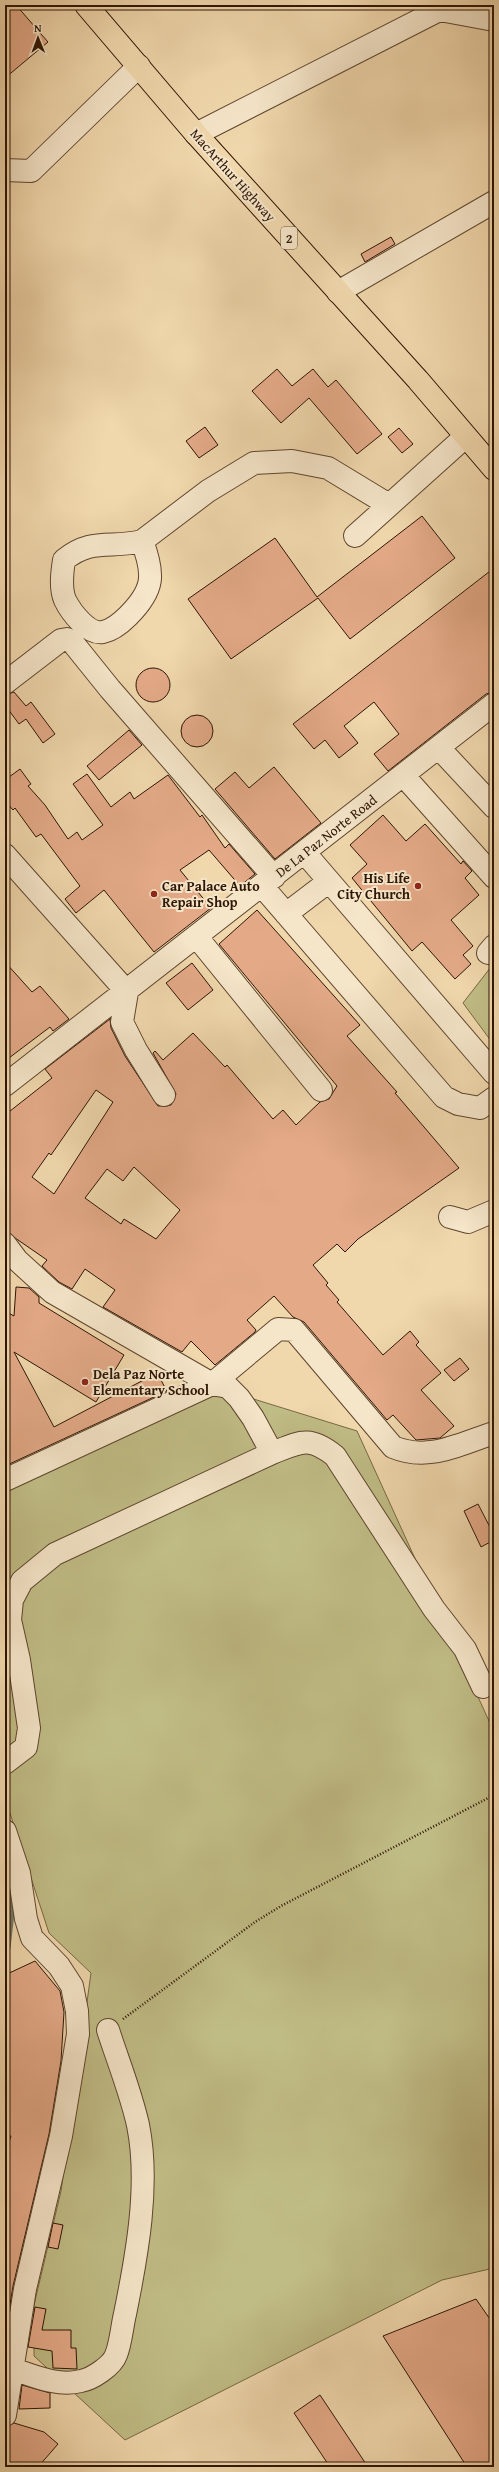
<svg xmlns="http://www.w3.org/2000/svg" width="499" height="2472" font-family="'Gentium Book Plus',serif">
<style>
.green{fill:#c0bc85;stroke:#776844}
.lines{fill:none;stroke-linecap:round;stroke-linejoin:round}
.stream{stroke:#6f7768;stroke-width:5}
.building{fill:#e4aa88;stroke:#2e1504;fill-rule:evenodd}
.minor-casing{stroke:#5e462e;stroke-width:24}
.highway-casing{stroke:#2e1504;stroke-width:24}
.path{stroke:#2e1504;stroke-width:2.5;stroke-dasharray:1 2;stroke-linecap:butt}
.minor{stroke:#f5e5c9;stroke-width:22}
.highway{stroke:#f0d7ac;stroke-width:22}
.poi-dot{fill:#8f2418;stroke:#f5e5c9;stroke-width:1.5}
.labels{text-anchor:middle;stroke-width:4;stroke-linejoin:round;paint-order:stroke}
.shield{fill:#f5e5c9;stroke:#6a533f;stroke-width:1}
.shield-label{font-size:13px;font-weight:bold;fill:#2e1504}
.street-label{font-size:14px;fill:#2e1504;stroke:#f5e5c9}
.poi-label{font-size:14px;font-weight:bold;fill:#2e1504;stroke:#f5e5c9;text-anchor:start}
</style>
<rect width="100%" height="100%" fill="#f0d7ac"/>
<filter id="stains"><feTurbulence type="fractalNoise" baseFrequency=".005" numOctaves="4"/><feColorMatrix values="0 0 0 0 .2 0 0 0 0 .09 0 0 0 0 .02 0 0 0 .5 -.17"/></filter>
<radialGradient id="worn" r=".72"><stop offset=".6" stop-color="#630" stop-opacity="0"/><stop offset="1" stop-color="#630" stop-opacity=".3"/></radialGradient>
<!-- green -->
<path class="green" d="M494,963V1045L463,1003Z
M218,1388L357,1431L494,1732V2268L442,2280L125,2440L34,2356V2305L61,2191L91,1973L49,1933L5,1798V1492Z"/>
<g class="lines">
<!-- stream -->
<path class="stream" d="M5,1881L12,1913L8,1948L5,1952"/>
</g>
<!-- building -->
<path class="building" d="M5,5H16L48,42L5,78Z
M391,237L395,244L365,262L361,254Z
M277,369L292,386L313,369L328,387L336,380L382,434L357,454L309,398L281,423L252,391Z
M205,427L218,445L199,458L186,441Z
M399,428L413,444L402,453L388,437Z
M422,516L455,558L350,639L318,598L231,659L188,599L275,538L317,597Z
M494,568V692L486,694L388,771L374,754L399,734L374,702L344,726L358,743L339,758L325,740L314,749L293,724Z
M136 685a17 17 0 1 1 34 0a17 17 0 1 1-34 0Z
M14,692L26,706L31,702L55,734L43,743L26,719L19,724L5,705V695Z
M181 731a16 16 0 1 1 32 0a16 16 0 1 1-32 0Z
M129,730L142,745L99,780L87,766Z
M274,767L321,823L275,859L215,789L235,772L249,788Z
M20,769L31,784L28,786L45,805L68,839L77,832L82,840L103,825L73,784L87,774L111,807L130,792L134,799L168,775L200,817L202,815L225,848L229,844L255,874L240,886L209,850L180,870L211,908L154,952L104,890L76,913L65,899L80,886L41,834L36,837L15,808L13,810L5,801V780Z
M383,815L406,841L425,824L461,864L463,861L472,871L465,878L479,895L451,920L473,946L463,955L471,964L455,979L422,942L412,951L352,878L367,864L350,845Z
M257,910L360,1025L347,1036L397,1092L395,1093L459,1168L358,1239L345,1252L337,1244L313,1265L328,1283L326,1285L339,1300L337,1302L383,1355L410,1331L419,1342L416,1345L441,1373L421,1390L454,1426L440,1438L416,1440L393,1415L387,1420L304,1322L293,1317L274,1296L247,1320L256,1330L255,1332L215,1365L191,1341L182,1352L103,1307L115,1290L85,1269L72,1289L59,1282L42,1266L47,1260L5,1231V1115L52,1078L45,1069L110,1019L111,1028L125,1056L158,1106L171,1105L176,1094L153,1053L155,1051L163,1060L193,1033L225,1067L227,1065L273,1119L283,1110L296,1125L320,1102L329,1099L337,1086L219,944ZM96,1090L113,1102L54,1194L32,1177L49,1153L51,1155ZM134,1167L180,1210L156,1239L124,1219L121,1224L85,1198L107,1169L123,1181Z
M5,962L32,992L40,986L69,1019L53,1031L50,1027L5,1061Z
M192,963L213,990L188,1010L166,983Z
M16,1287L29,1288L39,1297V1303L124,1355L96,1402L14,1352L54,1427L157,1373L167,1391L5,1466V1311L14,1316Z
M460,1358L469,1369L454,1381L444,1370Z
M478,1504L494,1535V1540L481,1547L464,1511Z
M35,1961L60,1991L64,2012L61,2061L49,2134L13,2286L5,2335V2154L11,2136L5,2135V1975Z
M53,2223L63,2225L58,2249L48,2247Z
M476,2299L494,2325V2467H467L383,2336Z
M35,2307L46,2309L42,2330H71V2348H76L77,2369L53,2368L52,2351L28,2347Z
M22,2385L50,2393V2408L19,2409Z
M320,2395L368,2467H330L294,2413Z
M14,2423L44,2432L58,2444L38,2467H5V2427Z"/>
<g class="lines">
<defs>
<path id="minor" d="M440,10L494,20
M196,134L449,5
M5,170L31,171L139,66
M338,292L494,202
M355,536L465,437
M142,541C155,575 154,590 128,616C122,622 113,630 103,632C88,635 71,612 65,600C60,588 62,573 64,560C92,537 111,549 142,541L208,491L254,463L292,461L328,468L389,505
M5,683L61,640L67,639L73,643L110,689L274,877
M439,748L494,807
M403,775L494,877
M304,852L494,1073
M5,855L127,992L122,1022L136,1050L164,1095
M262,886L444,1097L458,1104L480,1108L494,1098
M286,914L328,882
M196,936L321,1090
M488,953L494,946
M5,1085L494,704
M450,1217L468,1222L494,1211
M5,1244L17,1260L52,1292L212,1384L228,1387L239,1398L253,1418L272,1453C300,1442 309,1435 335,1456L434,1609L465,1649L483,1687
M5,1480L212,1384L278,1329L294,1330L393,1447C429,1462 459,1444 494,1433
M5,1763L26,1747L29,1728L19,1660L10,1620L12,1600L22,1581L55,1554L272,1453
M5,1831L19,1873L26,1919L32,1938L59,1966L72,1986L77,2011L78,2034L61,2136L25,2289L5,2415
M13,2369C34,2376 58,2387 81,2381C92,2379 112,2366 116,2355C121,2343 122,2326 125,2314C137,2255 150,2184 138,2125C131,2093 118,2061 108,2030"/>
<path id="highway" d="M86,5L196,134L418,380L494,469"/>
</defs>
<!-- minor casing -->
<use href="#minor" class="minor-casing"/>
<!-- highway casing -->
<use href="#highway" class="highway-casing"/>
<!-- path -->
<path class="path" d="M123,2019L255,1922L281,1906L494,1795"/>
<!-- minor -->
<use href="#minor" class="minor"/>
<!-- highway -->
<use href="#highway" class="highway"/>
</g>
<!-- markers -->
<g class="poi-dot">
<circle cx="418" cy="886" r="4"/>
<circle cx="154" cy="894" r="4"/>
<circle cx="85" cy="1382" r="4"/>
</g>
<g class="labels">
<!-- shield labels -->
<rect class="shield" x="281" y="227" width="16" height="22" rx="3"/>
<g class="shield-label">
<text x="289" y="243">2</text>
</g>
<!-- street labels -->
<g class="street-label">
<text transform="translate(233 175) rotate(48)" y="5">MacArthur Highway</text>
<text transform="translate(326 836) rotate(-38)" y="5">De La Paz Norte Road</text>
</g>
<!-- poi labels -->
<g class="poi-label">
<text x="410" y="883" text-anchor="end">His Life<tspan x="410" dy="16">City Church</tspan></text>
<text x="162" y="891">Car Palace Auto<tspan x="162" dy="16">Repair Shop</tspan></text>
<text x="93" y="1379">Dela Paz Norte<tspan x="93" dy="16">Elementary School</tspan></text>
</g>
</g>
<!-- margin -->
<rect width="499" height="2472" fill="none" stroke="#f0d7ac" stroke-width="20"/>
<rect x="6" y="6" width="487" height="2460" fill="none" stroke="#2e1504" stroke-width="2"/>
<rect x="10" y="10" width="479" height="2452" fill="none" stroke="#2e1504"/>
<!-- north arrow -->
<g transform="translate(38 38) rotate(359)" stroke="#f5e5c9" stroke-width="3" paint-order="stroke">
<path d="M0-3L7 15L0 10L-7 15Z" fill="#2e1504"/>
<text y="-6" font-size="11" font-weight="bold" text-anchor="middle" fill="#2e1504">N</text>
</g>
<rect width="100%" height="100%" filter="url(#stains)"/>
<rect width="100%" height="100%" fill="url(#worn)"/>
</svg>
